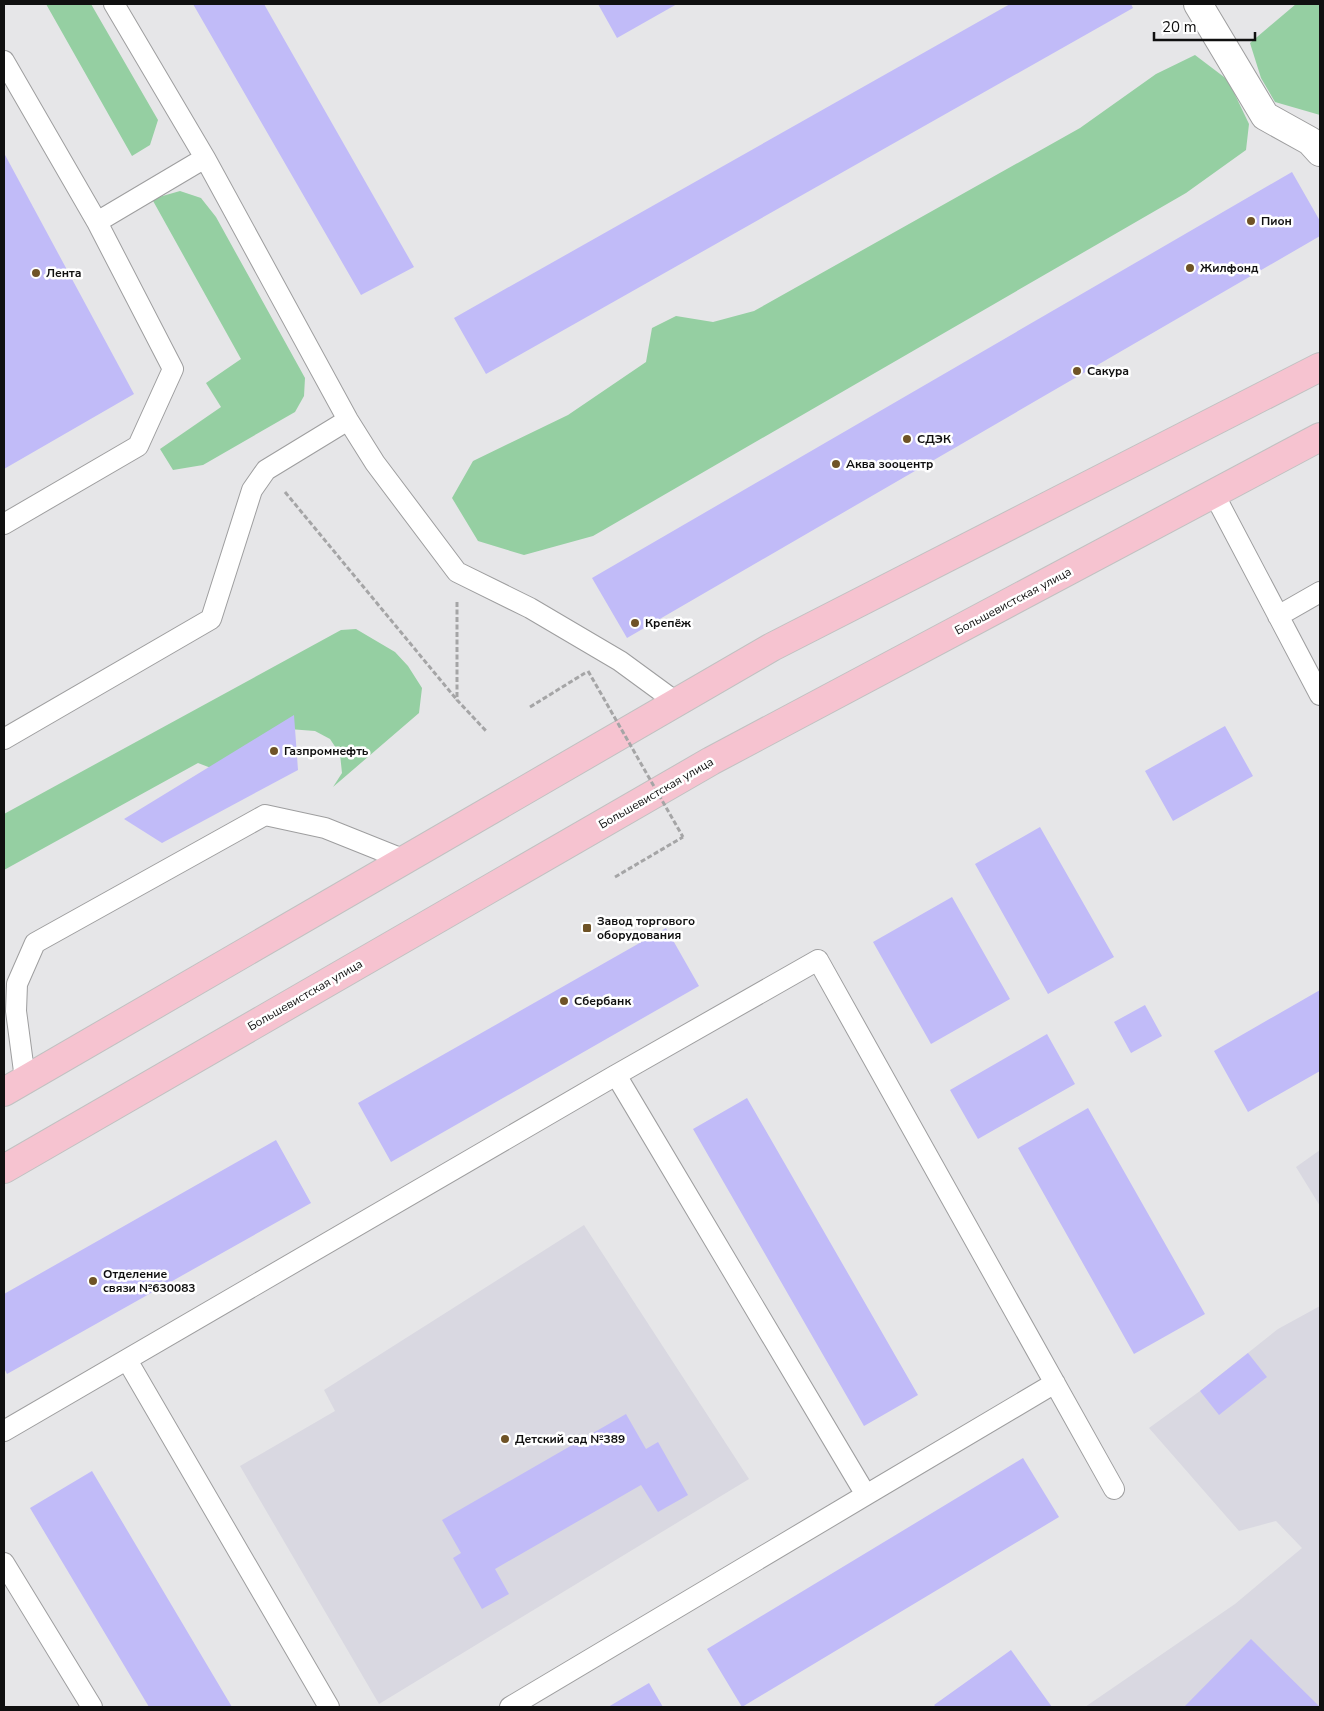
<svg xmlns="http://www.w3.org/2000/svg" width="1324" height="1711" font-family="'Nunito Sans',sans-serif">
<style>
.built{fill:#d9d8e1}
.green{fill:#95cfa2}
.building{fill:#c1bbf8}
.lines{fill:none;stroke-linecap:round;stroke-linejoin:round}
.service-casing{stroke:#9e9e9f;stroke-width:22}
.minor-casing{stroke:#9e9e9f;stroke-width:30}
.trunk-casing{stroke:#c1c1c1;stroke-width:30}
.path{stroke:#a5a5a6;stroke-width:3;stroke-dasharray:5 2.5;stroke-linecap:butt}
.service{stroke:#fff;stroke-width:20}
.minor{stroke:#fff;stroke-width:28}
.trunk{stroke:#f6c3d0;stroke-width:28}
.path-bridge{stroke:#a5a5a6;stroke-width:3;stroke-dasharray:5 2.5;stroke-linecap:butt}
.poi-dot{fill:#6f5326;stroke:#fff;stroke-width:2}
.labels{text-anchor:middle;stroke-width:5;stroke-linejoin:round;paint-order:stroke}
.poi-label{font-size:12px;font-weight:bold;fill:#101010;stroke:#fff;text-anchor:start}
.street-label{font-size:12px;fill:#101010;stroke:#fff}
</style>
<rect width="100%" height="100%" fill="#e6e6e8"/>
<!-- built -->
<path class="built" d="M1320,1150V1206L1296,1167Z
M584,1225L749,1479L379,1704L240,1466L335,1411L324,1390Z
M1320,1306V1707H1085L1235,1604L1302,1548L1276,1521L1239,1531L1149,1428L1200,1391L1278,1329Z"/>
<!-- green -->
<path class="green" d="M46,4H91L158,120L150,145L132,156Z
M1296,4H1320V115L1275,102L1261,78L1250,43Z
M1195,55L1228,80L1249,124L1246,150L1186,193L593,536L524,555L478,541L452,498L473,461L568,415L646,362L652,328L676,316L713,322L754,311L1080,128L1156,74Z
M180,191L201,198L216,217L305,378L304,396L295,412L203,465L173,470L160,449L221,407L206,383L241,359L152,199Z
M356,629L395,652L408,666L422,688L419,713L333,787L342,773L340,754L330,739L315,731L276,728L211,768L198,763L4,870V814L341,630Z"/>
<!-- building -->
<path class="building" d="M193,4H264L414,267L361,295Z
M598,4H677L617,38Z
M1010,4H1131L1133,8L486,374L454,318Z
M4,153L134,394L4,469Z
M1292,172L1320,221V236L627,638L592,578Z
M294,715L298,770L162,843L124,819Z
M1225,726L1253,776L1173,821L1145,771Z
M1040,827L1114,957L1048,994L975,864Z
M952,897L1010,999L931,1044L873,942Z
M666,928L699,986L391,1162L358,1103Z
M1320,990V1071L1248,1112L1214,1051Z
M1145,1005L1162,1036L1131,1053L1114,1022Z
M1047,1034L1075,1084L978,1139L950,1090Z
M747,1098L918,1395L864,1426L693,1129Z
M1088,1108L1205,1314L1134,1354L1018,1148Z
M276,1140L311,1203L7,1374L4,1368V1294Z
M1248,1353L1267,1377L1219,1415L1200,1391Z
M626,1414L646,1449L658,1442L688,1495L658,1512L641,1485L495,1569L509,1594L482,1609L453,1558L461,1553L442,1520Z
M1023,1458L1059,1517L742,1707L707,1649Z
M92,1471L232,1707H149L30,1508Z
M1251,1639L1320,1707H1184Z
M1011,1650L1052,1707H936L934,1705Z
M649,1683L663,1707H608Z"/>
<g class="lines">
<defs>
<path id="service" d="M114,4L205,158L348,420L375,463L457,572L530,608L620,661L676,702
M4,61L97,222
M1214,494L1320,695
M4,524L138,446L173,369L97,222L205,158
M1278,616L1320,592
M4,739L211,619L252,490L266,470L348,420
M25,1079L16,1011L17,984L35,943L265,815L325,828L405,860
M127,1360L329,1707
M1055,1383L866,1495L616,1075L818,960L1114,1489
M4,1431L616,1075
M4,1563L92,1707
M510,1707L866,1495"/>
<path id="minor" d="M1198,4L1265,116L1310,141L1320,152"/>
<path id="trunk" d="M4,1092L772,647L1320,367
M4,1169L711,761L1320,437"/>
</defs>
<!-- service casing -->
<use href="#service" class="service-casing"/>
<!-- minor casing -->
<use href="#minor" class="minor-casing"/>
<!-- trunk casing -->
<use href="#trunk" class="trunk-casing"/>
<!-- path -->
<path class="path" d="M285,492L457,700
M457,602V700L487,732
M530,707L585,673
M615,877L683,837"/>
<!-- service -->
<use href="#service" class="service"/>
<!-- minor -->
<use href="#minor" class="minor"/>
<!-- trunk -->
<use href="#trunk" class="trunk"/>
<!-- path-bridge -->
<path class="path-bridge" d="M588,671L683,837"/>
</g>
<!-- markers -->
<g class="poi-dot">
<circle cx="1251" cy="221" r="5"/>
<circle cx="1190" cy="268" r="5"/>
<circle cx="36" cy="273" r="5"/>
<circle cx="1077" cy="371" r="5"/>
<circle cx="907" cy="439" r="5"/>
<circle cx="836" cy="464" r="5"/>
<circle cx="635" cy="623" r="5"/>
<circle cx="274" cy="751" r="5"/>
<rect x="582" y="923" width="10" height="10" rx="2.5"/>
<circle cx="564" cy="1001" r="5"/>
<circle cx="93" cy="1281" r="5"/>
<circle cx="505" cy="1439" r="5"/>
</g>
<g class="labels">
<!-- poi labels -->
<g class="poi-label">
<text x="1261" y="225">Пион</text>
<text x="1200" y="272">Жилфонд</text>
<text x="46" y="277">Лента</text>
<text x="1087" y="375">Сакура</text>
<text x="917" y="443">СДЭК</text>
<text x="846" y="468">Аква зооцентр</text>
<text x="645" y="627">Крепёж</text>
<text x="284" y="755">Газпромнефть</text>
<text x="597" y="925">Завод торгового<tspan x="597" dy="14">оборудования</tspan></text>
<text x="574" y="1005">Сбербанк</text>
<text x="103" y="1278">Отделение<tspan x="103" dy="14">связи №630083</tspan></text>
<text x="515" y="1443">Детский сад №389</text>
</g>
<!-- street labels -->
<g class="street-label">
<text transform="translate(1013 601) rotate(-28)" y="4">Большевистская улица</text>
<text transform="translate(656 793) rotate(-30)" y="4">Большевистская улица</text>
<text transform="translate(305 995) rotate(-30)" y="4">Большевистская улица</text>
</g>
</g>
<!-- border -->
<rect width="1324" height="1711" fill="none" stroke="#101010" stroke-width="10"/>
<!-- scale -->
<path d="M1154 32v8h101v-8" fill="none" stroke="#101010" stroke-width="2.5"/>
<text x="1162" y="32" font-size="15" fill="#101010" stroke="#ffffff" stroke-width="4" paint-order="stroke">20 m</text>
</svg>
